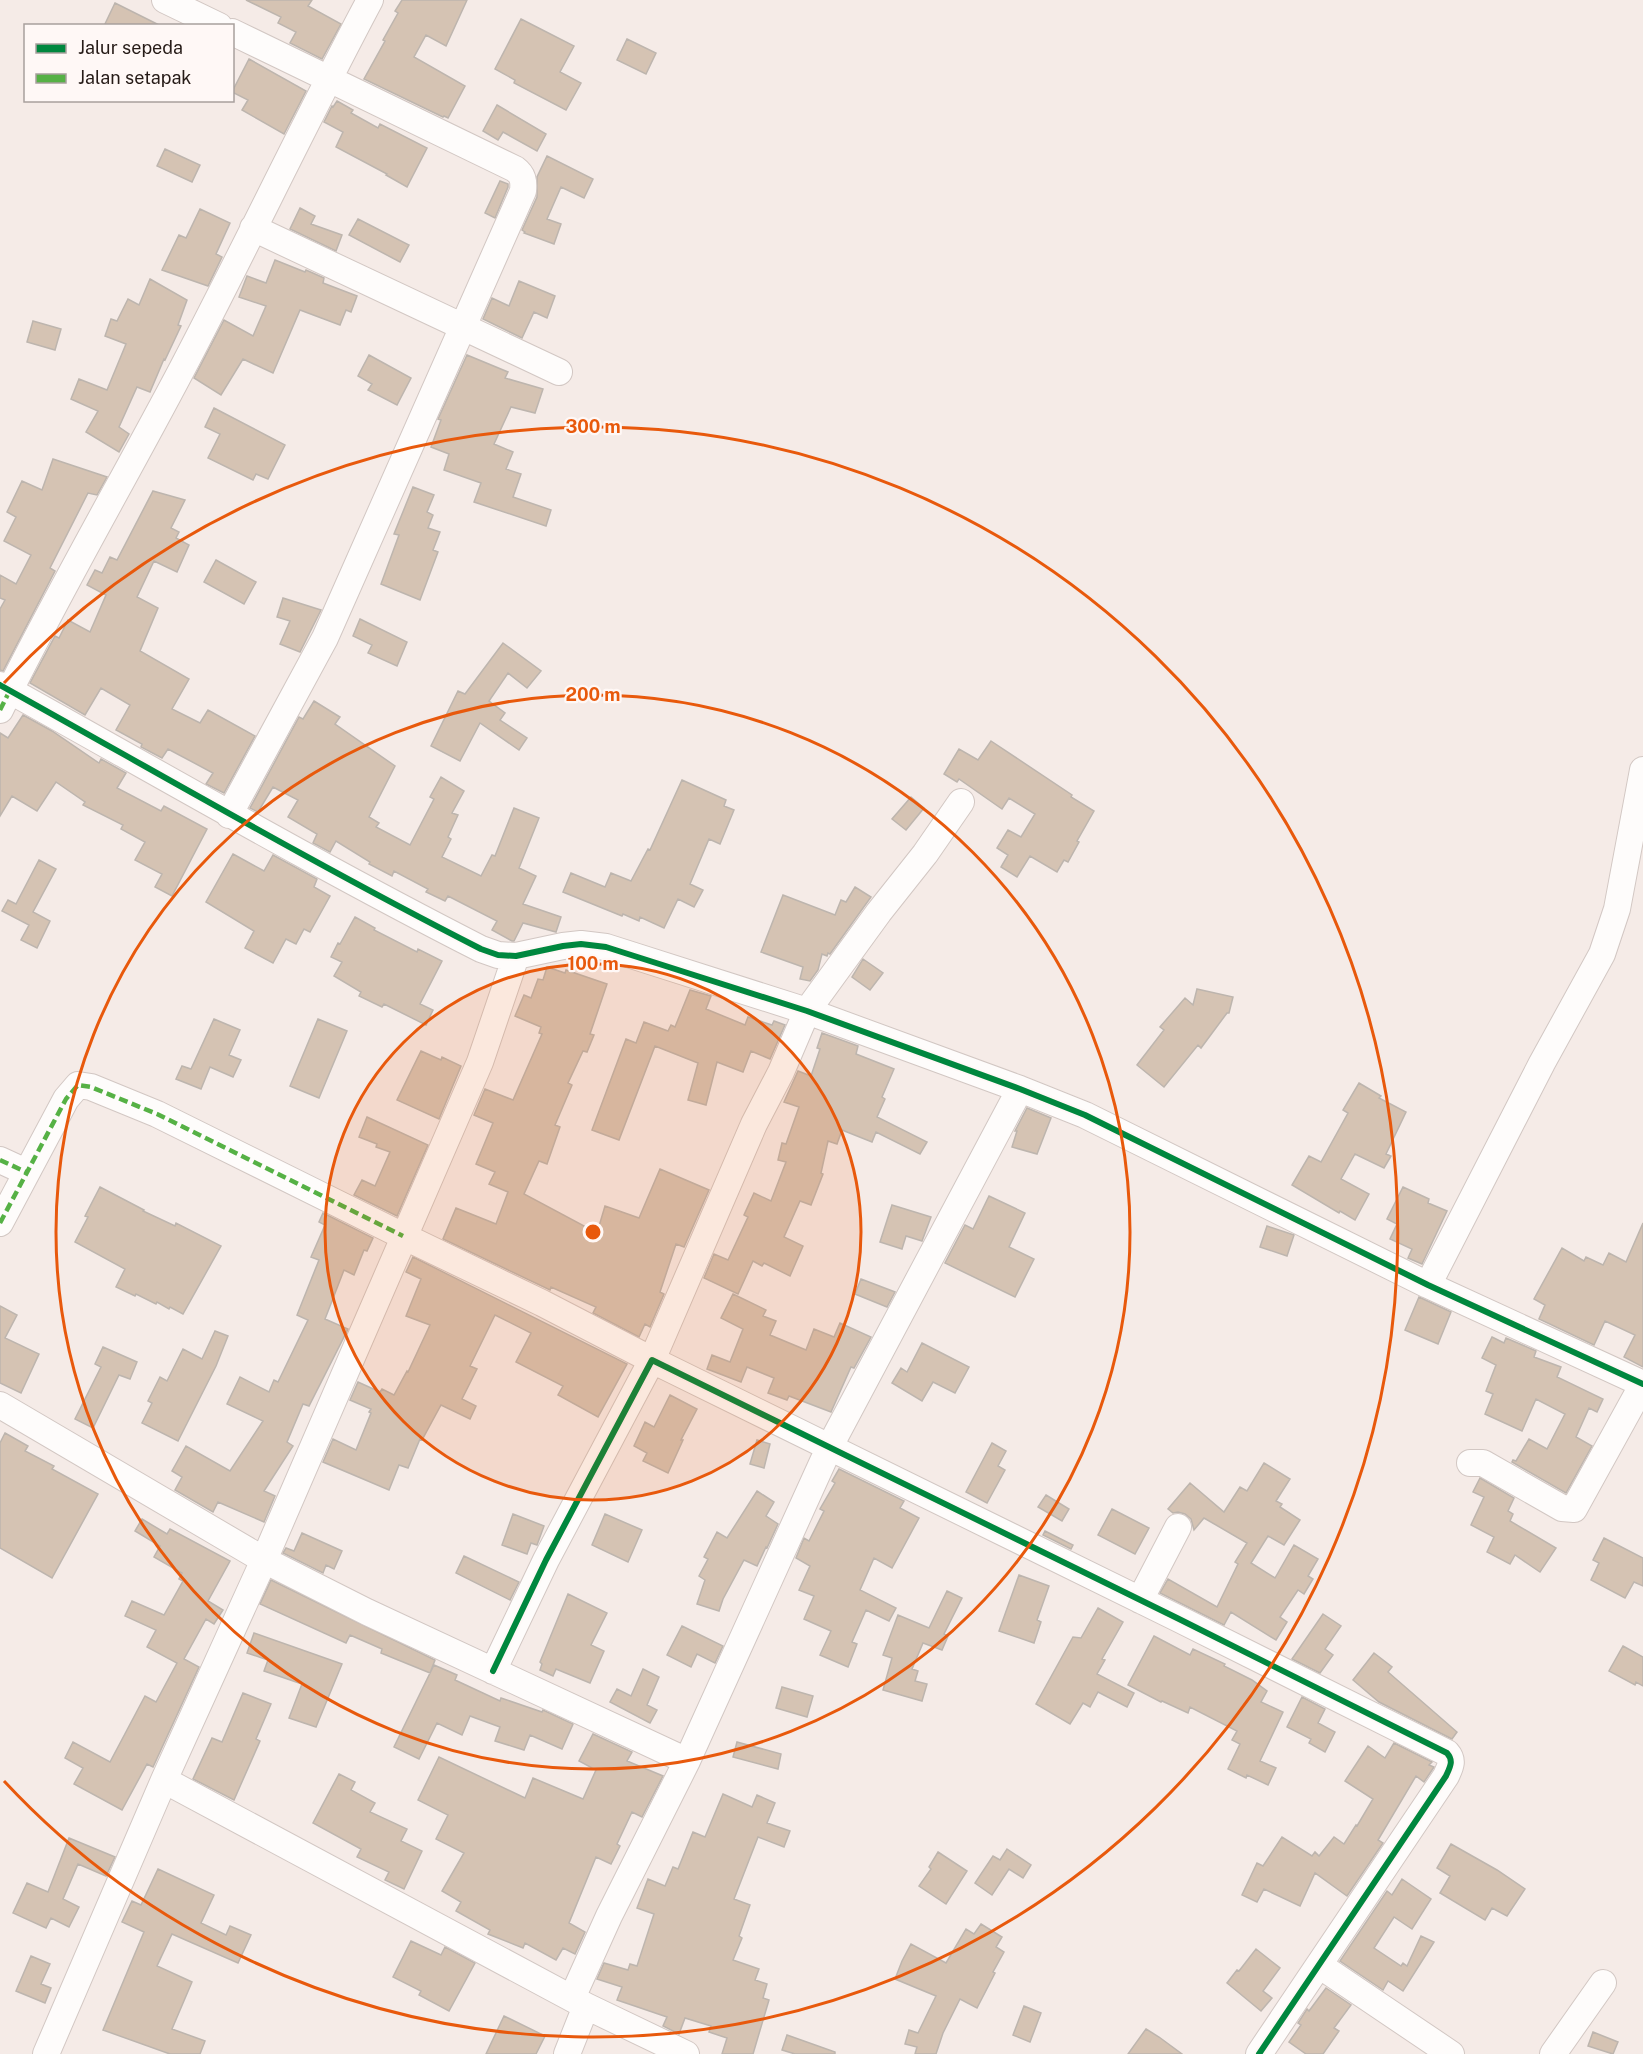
<svg xmlns="http://www.w3.org/2000/svg" width="1643" height="2054" font-family="'Public Sans',sans-serif">
<style>
.building{fill:#d5c3b3;stroke:#bdb5ae;stroke-width:1.5}
.lines{fill:none;stroke-linecap:round;stroke-linejoin:round}
.minor-casing{stroke:#d2c7c3;stroke-width:28}
.minor{stroke:#fefcfb;stroke-width:26}
.quiet{stroke:#56b145;stroke-width:4.5;stroke-dasharray:9 4.5;stroke-linecap:butt}
.cycleway-casing{stroke:#fff8f6;stroke-width:10}
.cycleway{stroke:#00873e;stroke-width:6}
.ring{fill:none;stroke:#e8590c;stroke-width:3}
.centre{fill:#e8590c;stroke:#fff8f6;stroke-width:3}
.ring-label{font-size:18px;text-anchor:middle;font-weight:bold;fill:#e8590c;stroke:#fff8f6;stroke-width:4.5;stroke-linejoin:round;paint-order:stroke}
</style>
<rect width="100%" height="100%" fill="#f5ebe7"/>
<!-- building -->
<path class="building" d="M246,0H312L308,6L341,24L322,59L290,43L296,32L278,23L281,17Z
M402,0H467L446,46L426,35L414,57L465,86L448,118L444,116L443,117L364,79L385,41L383,40L398,13L395,11Z
M115,3L161,26H104Z
M521,19L574,46L560,72L581,83L566,110L514,83L515,80L495,69Z
M627,39L656,53L646,74L617,60Z
M249,59L306,91L284,134L242,110L248,100L232,92Z
M337,101L353,110L351,113L378,128L380,124L427,148L407,187L386,175L387,174L336,147L343,132L324,122L332,106L333,107Z
M497,105L546,134L537,151L503,132L498,140L483,131Z
M165,149L200,165L192,182L157,166Z
M547,156L593,179L584,198L561,187L547,219L561,224L554,244L524,233L525,232L522,230L537,197V177Z
M500,181L508,184V187L495,218L485,213Z
M300,208L315,216L311,224L342,235L336,251L290,229Z
M200,209L230,223L216,254L222,257L208,286L162,270L179,235L186,238Z
M358,219L409,245L400,262L349,235Z
M275,260L305,272L306,270L324,278L323,283L357,296L351,312L346,310L340,325L300,310L273,373L243,359L221,395L194,378L224,320L253,336L266,306L239,297L247,276L266,283Z
M150,279L187,300L178,325L181,326L165,360L164,359L150,392L137,387L119,427L129,434L119,452L86,432L98,411L71,399L79,379L107,390L126,344L105,336L111,319L117,321L128,299L139,305Z
M519,281L555,296L547,318L534,312L522,338L483,319L492,298L509,306Z
M33,321L61,329L55,350L27,342Z
M369,355L411,378L397,405L368,390L372,384L358,376Z
M467,355L508,372L505,378L543,389L535,413L511,407L494,444L513,452L506,469L521,474L513,497L551,510L546,526L474,502L481,483L444,470L449,454L431,447L441,420L438,419Z
M214,408L285,445L268,479L256,474L253,480L208,458L220,434L205,427Z
M53,459L107,477L97,495L88,493L50,568L55,571L3,671L0,670V609L5,600L0,598V575L16,584L31,555L4,541L16,517L7,512L22,481L42,490Z
M413,487L434,495L427,512L433,515L428,528L440,532L433,550L438,552L420,600L381,584L399,535L394,534Z
M153,491L185,500L171,528L179,532L176,538L189,545L177,572L154,561L137,597L158,608L140,651L189,679L172,709L200,723L208,710L255,736L224,793L206,784L213,773L168,749L162,758L141,747L142,744L116,730L130,705L101,688L85,715L30,683L55,636L59,638L68,620L90,632L106,595L87,585L95,570L102,573L110,557L117,560Z
M216,560L256,582L244,604L204,582Z
M283,598L321,610L300,652L280,644L290,621L277,617Z
M360,619L407,642L397,666L368,653L372,645L353,636Z
M503,643L541,671L527,688L508,673L489,701L505,713L500,720L527,738L519,750L480,723L460,761L431,746L458,691L465,694Z
M314,701L340,717L335,724L395,766L369,817L379,823L376,827L410,845L434,799L430,797L441,777L464,791L452,813L458,815L448,837L451,839L442,857L481,876L492,855L495,856L514,808L539,818L519,868L536,876L523,904L561,917L556,932L523,923L514,941H512L492,930L497,921L448,896L445,901L426,892L428,889L394,871L392,876L369,864L370,862L336,841L330,852L313,843L317,834L288,817L298,800L273,787L258,812L250,808L299,717L303,719Z
M23,715L52,731L99,763L101,759L126,773L117,788L161,811L164,806L207,829L172,896L155,887L162,874L135,860L145,842L121,829L123,825L83,805L85,802L56,782L37,811L12,796L0,816V733L8,738Z
M991,741L1072,795L1071,797L1094,811L1077,841L1079,842L1068,862L1064,860L1057,872L1030,856L1017,877L1001,867L1008,855L997,848L1008,830L1021,837L1035,814L1009,798L1002,809L959,779L957,782L944,774L959,749L978,760Z
M682,780L726,800L724,806L734,810L720,844L709,839L690,884L703,890L694,907L678,899L664,928L640,917L639,921L623,914L622,916L563,892L571,873L605,887L611,873L631,881L648,849L650,850Z
M911,797L924,808L906,830L892,819Z
M233,854L264,871L273,855L317,879L314,887L330,896L310,932L304,929L296,944L286,939L273,963L245,948L254,931L206,902Z
M39,860L56,869L33,912L50,921L37,948L21,940L29,925L2,911L8,900L16,904Z
M855,887L871,897L830,954L828,953L827,956L822,954L818,970L810,981L800,979L803,967L761,952L783,895L835,915L841,900L846,902Z
M355,917L375,928L374,930L417,952L418,949L442,961L420,1004L433,1010L426,1025L384,1004L382,1007L359,996L361,992L334,976L342,962L331,957L338,943L340,944Z
M863,959L883,973L870,990L852,977Z
M547,967L565,973L566,970L607,984L590,1034L594,1035L587,1052L583,1051L568,1083L572,1085L555,1125L560,1127L547,1164L539,1161L524,1194L597,1233L605,1206L639,1218L660,1169L709,1190L684,1247L676,1244L660,1292L664,1294L650,1327L645,1324L639,1337L593,1313L596,1307L551,1287L550,1290L443,1239L456,1208L496,1224L508,1192L489,1184L495,1172L476,1164L493,1123L474,1115L485,1089L513,1100L542,1034L539,1033L541,1027L515,1016L524,995L531,998L538,979L543,980Z
M1197,989L1233,997L1229,1013H1227L1201,1048L1198,1045L1164,1087L1137,1065L1164,1030L1160,1027L1185,998L1193,1005Z
M690,990L711,996L706,1009L745,1025L748,1017L772,1025L774,1021L785,1025L770,1059L751,1051L743,1072L717,1062L706,1105L688,1100L698,1063L655,1046L619,1140L592,1130L626,1039L636,1043L644,1022L668,1031L671,1025L675,1027Z
M214,1019L240,1030L229,1055L241,1060L233,1077L210,1067L201,1089L176,1079L182,1066L191,1069Z
M318,1019L347,1031L319,1098L290,1086Z
M822,1033L858,1046L856,1054L894,1069L882,1097L885,1099L877,1117L927,1142L920,1154L876,1132L872,1142L842,1130L837,1144L828,1141L821,1173L823,1174L811,1205L800,1201L784,1237L803,1246L790,1276L764,1263L762,1266L753,1261L738,1294L704,1278L714,1254L728,1260L748,1217L744,1215L754,1193L771,1201L786,1162L778,1160L782,1143L786,1144L799,1107L784,1102L798,1071L811,1076L820,1049L817,1048Z
M421,1051L441,1060L442,1057L461,1066L439,1119L397,1100Z
M1359,1083L1381,1096L1379,1098L1406,1112L1386,1154L1391,1156L1384,1168L1355,1154L1341,1179L1369,1194L1355,1220L1340,1211L1339,1213L1292,1185L1309,1156L1321,1162L1348,1113L1343,1110Z
M1027,1108L1051,1118L1037,1154L1012,1147L1017,1131H1015Z
M367,1117L428,1145L397,1216L354,1195L362,1180L375,1186L390,1152L376,1147L377,1144L359,1137Z
M100,1187L144,1210L143,1211L175,1226L176,1223L221,1246L183,1314L170,1307L169,1309L157,1302L156,1304L136,1294L135,1296L116,1287L125,1269L75,1242L88,1217L85,1216Z
M1403,1187L1429,1199L1428,1203L1447,1211L1422,1264L1408,1258L1412,1249L1390,1239L1397,1224L1387,1219Z
M989,1196L1025,1213L1009,1247L1034,1259L1015,1297L945,1263L965,1225L973,1229Z
M892,1205L931,1217L922,1241L906,1236L902,1249L880,1242Z
M323,1213L373,1238L367,1251L364,1250L354,1275L344,1270L325,1319L348,1329L309,1406L303,1404L287,1442L293,1446L264,1491L275,1496L264,1522L218,1502L213,1512L175,1490L182,1477L172,1471L186,1446L230,1471L263,1421L227,1404L240,1377L269,1392L274,1380L278,1382L308,1320L297,1315L319,1260L311,1257L325,1225L319,1222Z
M1643,1223V1367L1624,1357L1635,1335L1605,1321L1594,1345L1539,1319L1545,1305L1534,1299L1562,1248L1584,1261L1586,1257L1603,1265L1609,1253L1626,1262Z
M1267,1226L1294,1235L1287,1256L1260,1247Z
M413,1257L627,1364L598,1417L558,1395L563,1386L516,1362L531,1333L495,1315L470,1366L477,1369L462,1399L476,1406L470,1419L441,1405L422,1440L420,1439L408,1468L399,1465L389,1490L323,1462L333,1439L356,1450L371,1413L369,1412L371,1409L350,1400L358,1382L380,1392L382,1389L394,1395L407,1371L408,1372L430,1325L406,1316L421,1279L406,1272Z
M861,1279L895,1292L887,1307L855,1294Z
M733,1294L766,1310L763,1316L776,1321L770,1335L806,1350L814,1329L834,1337L840,1323L871,1337L854,1368L851,1367L831,1412L789,1396L787,1400L768,1393L774,1378L747,1367L741,1382L707,1369L712,1355L730,1362L743,1329L721,1318Z
M1419,1297L1451,1312L1438,1344L1405,1330Z
M0,1306L17,1315L5,1338L39,1354L21,1393L0,1383Z
M215,1331L228,1336L216,1366L178,1441L142,1423L152,1403L148,1401L160,1377L167,1381L183,1349L202,1359Z
M1492,1337L1504,1343L1506,1338L1536,1351L1534,1357L1561,1367L1557,1377L1603,1399L1597,1412L1589,1408L1576,1437L1592,1446L1566,1493L1512,1462L1513,1460L1516,1461L1529,1439L1547,1449L1565,1414L1536,1399L1522,1431L1485,1414L1493,1394L1486,1391L1496,1365L1482,1358Z
M922,1343L969,1367L955,1393L933,1382L922,1401L892,1383L901,1368L907,1372Z
M103,1347L137,1362L130,1379L119,1375L93,1428L75,1419L101,1367L95,1364Z
M670,1395L697,1409L681,1440H683L668,1473L643,1461L647,1453L634,1446L645,1422L654,1427Z
M5,1433L28,1446L25,1451L54,1466L52,1469L98,1494L52,1578L0,1548V1443Z
M757,1440L770,1444L764,1468L750,1464Z
M992,1443L1006,1451L998,1466L1005,1470L987,1503L966,1492Z
M1264,1463L1290,1479L1276,1501L1282,1504L1280,1507L1300,1520L1284,1545L1268,1536L1251,1563L1275,1578L1294,1545L1318,1559L1308,1576L1313,1579L1304,1594L1298,1590L1280,1617L1287,1622L1276,1640L1231,1612L1224,1625L1160,1593L1168,1579L1217,1607L1238,1564L1235,1562L1247,1543L1204,1518L1194,1530L1191,1519L1185,1514L1178,1512L1173,1513L1168,1509L1190,1483L1224,1512L1240,1487L1247,1491Z
M839,1469L904,1501L900,1508L919,1518L892,1568L874,1558L860,1590L896,1608L889,1621L866,1610L852,1642L857,1644L848,1667L820,1655L831,1631L804,1619L814,1596L799,1590L810,1566L796,1558L804,1538L809,1541L824,1511L820,1509L835,1483L832,1481Z
M1480,1478L1514,1498L1508,1511L1513,1514L1510,1521L1556,1548L1540,1572L1515,1555L1510,1564L1487,1552L1494,1537L1471,1525L1484,1497L1473,1492Z
M757,1491L774,1502L766,1516L778,1524L767,1548L766,1547L757,1566L744,1560L723,1599L719,1611L697,1604L705,1580L699,1576L708,1559L704,1557L717,1532L727,1538Z
M1046,1495L1069,1509L1062,1521L1038,1507Z
M1112,1509L1149,1528L1135,1554L1098,1535Z
M513,1514L544,1526L537,1545L531,1543L527,1554L502,1545Z
M605,1514L642,1530L628,1562L592,1545Z
M142,1519L167,1534L170,1529L230,1561L208,1601L223,1610L214,1624L206,1619L184,1659L199,1667L153,1767L147,1764L122,1810L74,1784L83,1768L65,1758L73,1742L110,1762L145,1696L156,1702L177,1663L147,1647L156,1630L125,1616L132,1601L164,1615L183,1581L179,1579L182,1573L154,1557L160,1546L135,1531Z
M1045,1531L1073,1545L1071,1549L1043,1535Z
M302,1533L342,1551L334,1569L326,1565L323,1573L283,1553L286,1548L294,1551Z
M1604,1538L1643,1558V1586L1634,1582L1625,1598L1591,1580L1599,1563L1593,1560Z
M464,1556L519,1582L510,1600L456,1573Z
M1019,1575L1049,1586L1037,1620L1041,1622L1034,1643L999,1631Z
M271,1580L435,1660L430,1673L381,1653L382,1649L350,1635L346,1643L260,1604Z
M947,1591L962,1598L944,1634L948,1636L942,1650L923,1643L912,1669L918,1671L915,1681L927,1684L922,1701L883,1690L892,1658L883,1655L898,1615L929,1628Z
M568,1594L607,1613L591,1645L604,1651L590,1683L556,1669L553,1676L540,1670L542,1664L540,1662Z
M1098,1608L1123,1622L1102,1659L1105,1660L1097,1674L1134,1693L1127,1707L1098,1692L1090,1707L1083,1703L1070,1724L1036,1704L1073,1637L1081,1638Z
M1323,1614L1341,1626L1325,1649L1333,1655L1320,1673L1292,1659Z
M682,1626L723,1646L715,1663L697,1654L691,1667L667,1655Z
M254,1633L342,1664L316,1727L289,1718L302,1684L264,1671L268,1660L247,1653Z
M1154,1636L1190,1655L1193,1649L1225,1664L1224,1666L1252,1680L1267,1691L1261,1702L1283,1712L1260,1761L1276,1768L1268,1785L1247,1775L1246,1778L1228,1769L1240,1744L1232,1740L1237,1731L1190,1707L1188,1713L1162,1701L1161,1702L1128,1685Z
M1623,1646L1643,1657V1686L1636,1682L1635,1685L1609,1671Z
M1374,1653L1392,1667L1388,1672L1457,1732L1452,1739L1379,1702L1353,1680Z
M434,1665L457,1675L455,1680L500,1701L501,1698L542,1712L543,1710L573,1724L562,1749L530,1735L524,1750L495,1741L500,1727L470,1716L462,1735L437,1723L419,1759L394,1747Z
M643,1669L659,1677L647,1705L657,1710L650,1723L610,1702L617,1689L631,1696Z
M782,1687L813,1696L807,1717L776,1708Z
M243,1693L271,1704L256,1739L260,1741L234,1800L193,1779L212,1738L222,1742Z
M1302,1697L1325,1709L1318,1723L1335,1732L1325,1752L1309,1743L1311,1739L1287,1727Z
M593,1734L632,1752L627,1761L663,1776L642,1817L632,1812L617,1844L620,1846L611,1864L596,1857L569,1923L585,1932L575,1954L563,1948L556,1960L525,1943L523,1948L488,1934L490,1930L456,1911L461,1902L442,1891L464,1853L436,1839L448,1815L418,1800L439,1757L525,1798L533,1778L583,1799L596,1770L579,1761Z
M737,1742L781,1754L778,1769L733,1757Z
M1394,1743L1432,1762L1429,1765L1434,1767L1424,1782L1416,1776L1378,1840L1383,1843L1347,1896L1315,1873L1300,1906L1264,1889L1257,1902L1242,1895L1257,1863L1263,1866L1282,1837L1312,1856L1315,1852L1319,1856L1334,1837L1344,1844L1356,1825L1357,1826L1373,1799L1345,1781L1368,1746L1385,1758Z
M339,1774L355,1782L351,1790L375,1803L370,1812L407,1829L401,1841L422,1851L404,1889L385,1880L389,1872L357,1857L361,1849L313,1823Z
M723,1794L752,1807L757,1795L775,1803L767,1823L790,1831L784,1847L758,1837L734,1899L750,1905L739,1936L742,1938L733,1960L759,1969L755,1980L767,1984L763,1998L769,2000L753,2054H722L727,2038L709,2032L711,2026L685,2018L679,2034L663,2026L667,2017L617,2000L622,1987L597,1979L604,1963L628,1970L630,1964L637,1966L654,1914L637,1908L648,1879L665,1886L673,1867L678,1869L693,1832L705,1837Z
M69,1838L115,1857L106,1876L78,1864L63,1899L79,1907L69,1927L51,1918L46,1928L13,1913L27,1883L48,1892Z
M1451,1844L1497,1870L1525,1889L1507,1916L1492,1908L1485,1920L1440,1893L1450,1876L1437,1868Z
M1007,1849L1031,1865L1023,1878L1009,1869L992,1895L975,1883L993,1856L1000,1860Z
M938,1852L967,1871L946,1904L919,1886L931,1869L929,1867Z
M158,1869L214,1895L201,1923L226,1935L230,1926L251,1935L238,1963L172,1934L157,1966L192,1982L172,2029L205,2041L200,2054H170L103,2030L144,1932L122,1922L132,1901L141,1905Z
M1402,1879L1431,1899L1412,1929L1394,1917L1374,1948L1401,1966L1403,1963L1407,1966L1421,1936L1434,1942L1403,1991L1388,1981L1383,1990L1340,1961L1387,1891L1392,1895Z
M981,1924L1002,1937L996,1947L1004,1952L993,1972L995,1973L977,2008L960,1999L943,2033L936,2054H915L917,2047L905,2044L909,2030L918,2033L936,1996L895,1979L902,1961L911,1944L946,1963L966,1929L974,1934Z
M411,1941L441,1955L445,1947L475,1963L449,2011L419,1995L421,1991L393,1977Z
M1256,1949L1280,1968L1263,1991L1272,1998L1261,2011L1227,1983L1237,1970L1239,1971Z
M31,1956L50,1964L41,1984L51,1988L45,2003L16,1991Z
M1326,1988L1351,2005L1334,2028L1339,2031L1323,2054H1306L1289,2042L1301,2025L1298,2023L1307,2009L1309,2011Z
M1024,2006L1041,2013L1030,2042L1013,2035Z
M504,2016L545,2036L536,2054H486Z
M1146,2029L1159,2037L1182,2054H1128Z
M1593,2032L1618,2042L1613,2054L1588,2046Z
M787,2035L835,2052V2054H795L782,2050Z"/>
<g class="lines">
<defs>
<path id="minor" d="M165,0L219,26
M253,228L559,372
M0,685C160,774 318,866 481,949L498,955L516,956L563,946L581,944L606,947L807,1011L1020,1089L1085,1115L1428,1285L1643,1384
M0,710C57,594 122,483 182,369C246,247 305,122 370,0
M229,815L325,638L523,191C524,181 523,175 515,169L232,32
M0,1160L26,1172
M0,1223L66,1099L78,1085L91,1087L157,1114L403,1236L542,1303L652,1360L754,1124L781,1072L807,1011L879,912L925,854L961,802
M1428,1285L1542,1063L1602,954L1617,909L1643,770
M0,1405L264,1560L367,1612L687,1761
M1470,1463H1483L1562,1508L1574,1509L1643,1384
M1140,1600L1178,1527
M493,1671L546,1560L652,1360L1177,1618L1447,1753C1454,1761 1450,1767 1446,1776L1259,2054
M164,1780L586,2006L686,2054
M1319,1965L1451,2054
M572,1998L609,1916L687,1761L829,1448L1020,1089
M46,2054L164,1780L264,1560L480,1062L516,956
M567,2054L586,2006
M1553,2054L1603,1983"/>
</defs>
<!-- minor casing -->
<use href="#minor" class="minor-casing"/>
<!-- minor -->
<use href="#minor" class="minor"/>
<!-- quiet -->
<path class="quiet" d="M0,710L10,690
M0,1160L26,1172
M0,1223L66,1099L78,1085L91,1087L157,1114L403,1236"/>
<defs>
<path id="cycleway" d="M0,685C160,774 318,866 481,949L498,955L516,956L563,946L581,944L606,947L807,1011L1020,1089L1085,1115L1428,1285L1643,1384
M493,1671L546,1560L652,1360L1177,1618L1447,1753C1454,1761 1450,1767 1446,1776L1259,2054"/>
</defs>
<!-- cycleway casing -->
<use href="#cycleway" class="cycleway-casing"/>
<!-- cycleway -->
<use href="#cycleway" class="cycleway"/>
</g>
<!-- distance rings -->
<circle cx="593" cy="1232" r="268" fill="#e8590c" fill-opacity=".12"/>
<g class="ring">
<circle cx="593" cy="1232" r="268"/>
<circle cx="593" cy="1232" r="537"/>
<path d="M4 683A805 805 0 1 1 4 1781"/>
</g>
<circle cx="593" cy="1232" r="9" class="centre"/>
<g class="ring-label">
<text x="593" y="433">300 m</text>
<text x="593" y="701">200 m</text>
<text x="593" y="970">100 m</text>
</g>
<!-- legend -->
<rect x="24" y="24" width="210" height="78" fill="#fff8f6" stroke="#a8a09d" stroke-width="1.5"/>
<rect x="36" y="44" width="30" height="9" fill="#00873e" stroke="#a8a09d" stroke-width="1.5"/>
<text x="78" y="54" font-size="18" fill="#261b17">Jalur sepeda</text>
<rect x="36" y="74" width="30" height="9" fill="#56b145" stroke="#a8a09d" stroke-width="1.5"/>
<text x="78" y="84" font-size="18" fill="#261b17">Jalan setapak</text>
</svg>
